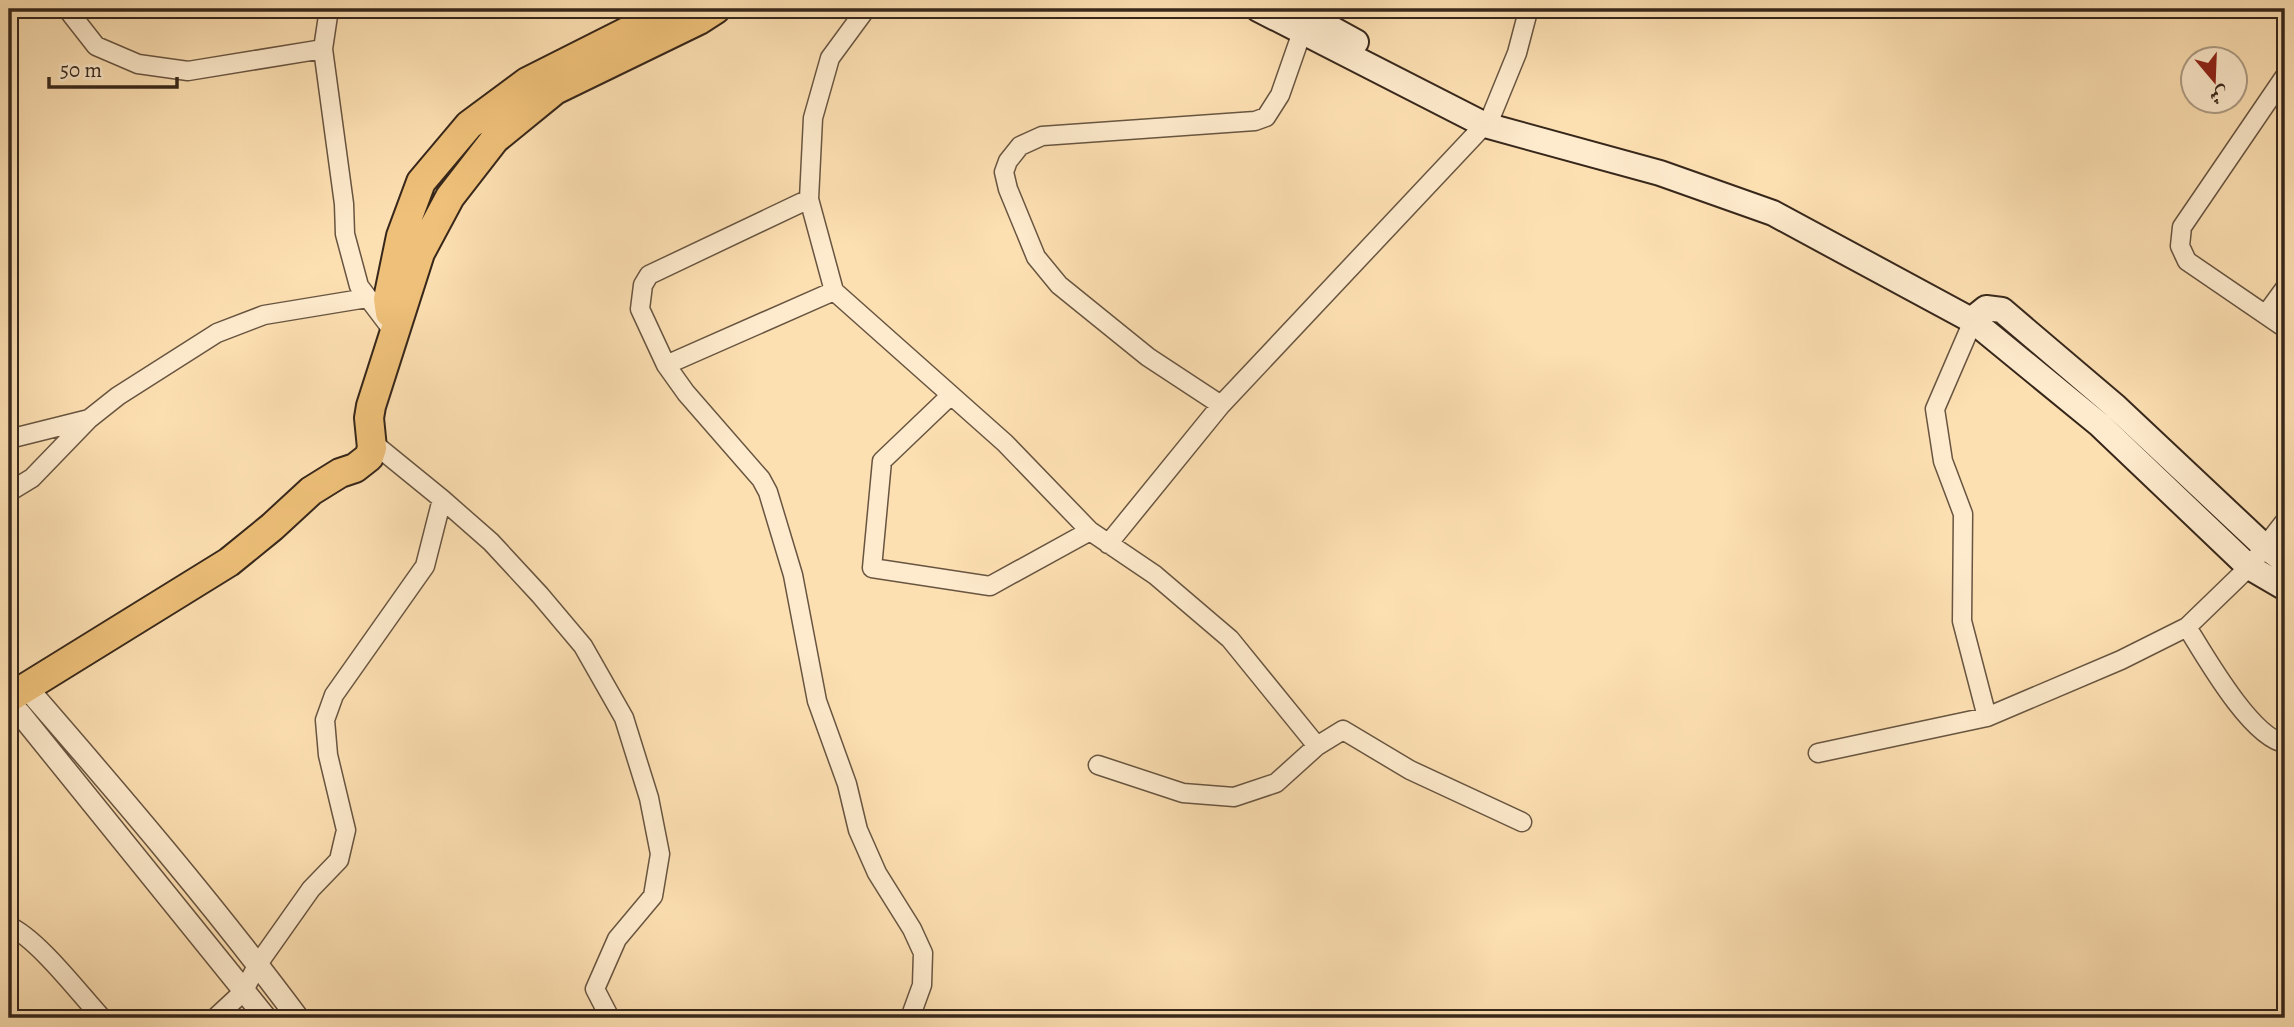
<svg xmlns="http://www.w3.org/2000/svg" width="2294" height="1027" font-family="Alegreya,Amiri,serif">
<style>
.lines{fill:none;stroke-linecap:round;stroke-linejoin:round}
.minor-casing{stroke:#685541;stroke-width:21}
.tertiary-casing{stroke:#685541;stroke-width:24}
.secondary-casing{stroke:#37271b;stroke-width:28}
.primary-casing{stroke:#37271b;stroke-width:32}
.minor{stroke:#feebcd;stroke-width:18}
.tertiary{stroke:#feebcd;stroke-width:21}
.secondary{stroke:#feebcd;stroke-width:24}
.primary{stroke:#eec079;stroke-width:28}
</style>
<rect width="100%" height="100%" fill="#fde0b2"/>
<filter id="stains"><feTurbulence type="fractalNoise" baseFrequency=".00286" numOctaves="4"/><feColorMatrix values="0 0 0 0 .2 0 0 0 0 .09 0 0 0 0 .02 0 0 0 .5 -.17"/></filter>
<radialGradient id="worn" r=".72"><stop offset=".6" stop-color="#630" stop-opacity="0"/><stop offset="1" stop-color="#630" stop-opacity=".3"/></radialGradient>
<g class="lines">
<defs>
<path id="minor" d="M67,9L96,46L138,64L188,71L323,49
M329,9L323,49L344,204L345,234L359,286L390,327
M866,9L830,58L813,118L809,199L834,291L1005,443L1090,531L1155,575L1230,639L1317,746
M2285,76L2182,227L2180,246L2187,261L2285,328
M809,199L649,275L643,285L640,309L666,365L686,393L761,479L768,492L793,575L817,701L847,784L858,830L877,873L912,929L923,953L922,985L910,1018
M2266,314L2285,288
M1973,321L1935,409L1943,461L1963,514L1962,621L1987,717
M666,365L834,291
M951,395L882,461L872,568L990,586L1090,531
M1221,405L1148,357L1059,285L1036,257L1008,189L1004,172L1008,161L1020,146L1042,136L1255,121L1266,117L1280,95L1302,32
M9,439L89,419L118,396L217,333L264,315L367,298
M372,442L442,499L491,542L540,595L583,646L624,718L649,798L660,854L653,896L617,939L595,989L610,1018
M9,492L32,478L89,419
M1108,544L1221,405L1490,119L1517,53L1527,15L1526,9
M2187,627C2205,656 2252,739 2285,743
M1818,753L1987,717L2121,660L2187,627L2249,567L2285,521
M1098,765L1183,793L1234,797L1276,783L1317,746L1343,730L1410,770L1522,822
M9,926C38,939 79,993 102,1018
M215,1018L243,992L258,964L311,889L339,860L346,830L328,755L325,720L334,695L425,566L442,499"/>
<path id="tertiary" d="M26,687C120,795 213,904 298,1018
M9,700L266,1018"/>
<path id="secondary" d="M1258,9L1485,125L1660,173L1773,213L1973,321L2100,425L2249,567L2285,588
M1296,9L1356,42
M1973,321L1976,316L1986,308L2002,310L2116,407L2265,547L2285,561"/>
<path id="primary" d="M390,313L388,299L401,236L421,182L469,125L527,82L672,9
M9,698L229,562L272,527L311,491L340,473L355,468L369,457L372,448L369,418L371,406L420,253L450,197L495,139L555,90L699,20L716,9"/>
</defs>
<!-- minor casing -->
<use href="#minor" class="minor-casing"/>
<!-- tertiary casing -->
<use href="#tertiary" class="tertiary-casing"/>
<!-- secondary casing -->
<use href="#secondary" class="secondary-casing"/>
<!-- primary casing -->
<use href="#primary" class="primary-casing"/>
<!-- minor -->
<use href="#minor" class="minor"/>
<!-- tertiary -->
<use href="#tertiary" class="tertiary"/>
<!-- secondary -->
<use href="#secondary" class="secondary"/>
<!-- primary -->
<use href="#primary" class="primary"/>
</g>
<!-- margin -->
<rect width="2294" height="1027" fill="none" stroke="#fde0b2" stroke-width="35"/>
<rect x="10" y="10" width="2273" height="1006" fill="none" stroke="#37271b" stroke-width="3.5"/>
<rect x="18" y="18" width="2259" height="992" fill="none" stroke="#37271b" stroke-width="2"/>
<!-- north arrow -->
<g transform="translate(2214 80) rotate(161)"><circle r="33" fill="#feebcd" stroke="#ae9d86" stroke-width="2"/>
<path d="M0-5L12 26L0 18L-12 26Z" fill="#8f2418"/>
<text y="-10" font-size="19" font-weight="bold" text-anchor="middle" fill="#37271b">ش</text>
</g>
<!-- scale -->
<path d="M49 77v10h128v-10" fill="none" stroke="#37271b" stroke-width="3.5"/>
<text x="60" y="77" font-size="21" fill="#37271b" stroke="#feebcd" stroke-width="5" paint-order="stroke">50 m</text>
<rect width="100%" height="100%" filter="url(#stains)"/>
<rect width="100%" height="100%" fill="url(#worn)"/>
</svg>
